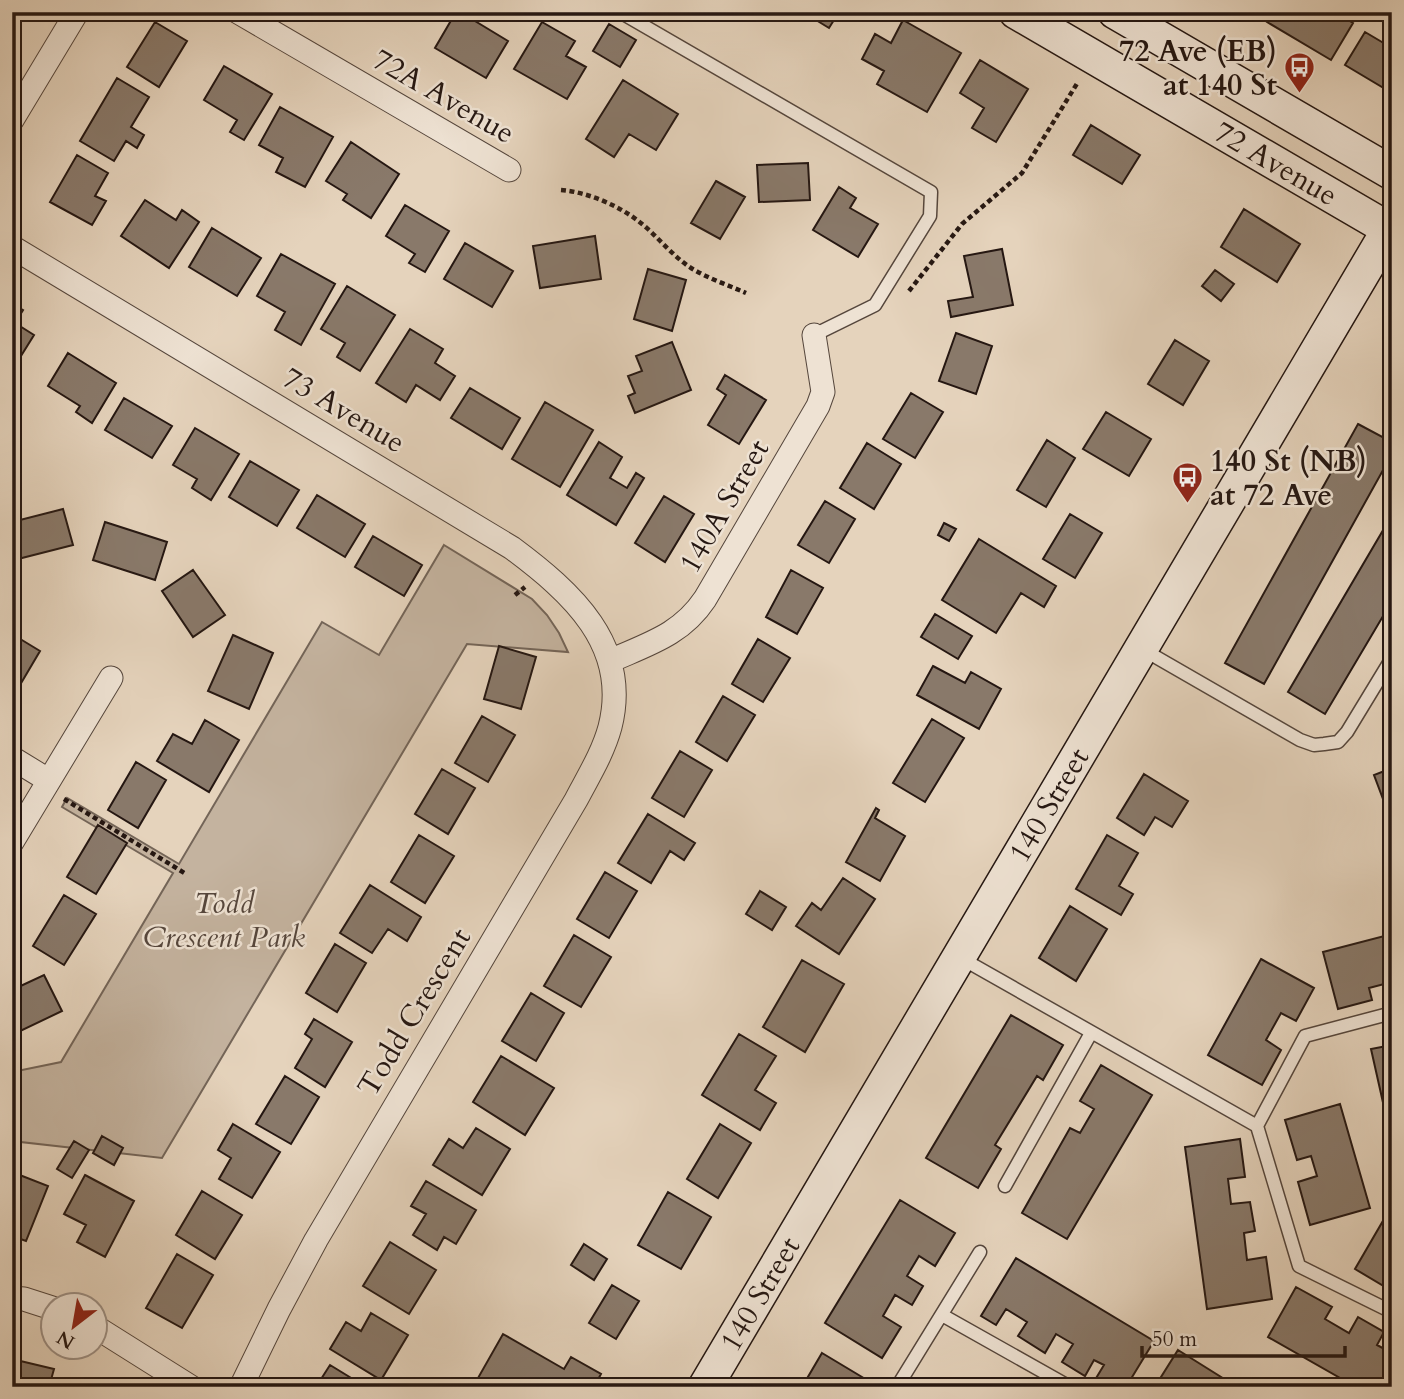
<svg xmlns="http://www.w3.org/2000/svg" width="1404" height="1399" font-family="Cardo,serif">
<style>
.green{fill:#c4b39f;stroke:#746558;stroke-width:2}
.building{fill:#89796a;stroke:#251712;stroke-width:2}
.lines{fill:none;stroke-linecap:round;stroke-linejoin:round}
.service-casing{stroke:#55463c;stroke-width:15}
.minor-casing{stroke:#55463c;stroke-width:25}
.secondary-casing{stroke:#251712;stroke-width:36}
.path{stroke:#251712;stroke-width:4.5;stroke-dasharray:5 3.5;stroke-linecap:butt}
.service{stroke:#eee2d3;stroke-width:12}
.minor{stroke:#eee2d3;stroke-width:23}
.secondary{stroke:#eee2d3;stroke-width:33}
.labels{text-anchor:middle;stroke-width:5;stroke-linejoin:round;paint-order:stroke}
.poi-label{font-size:30px;font-weight:bold;fill:#251712;stroke:#eee2d3;text-anchor:end}
.street-label{font-size:30px;fill:#251712;stroke:#eee2d3}
.park-label{font-size:30px;font-style:italic;fill:#55463c;stroke:#eee2d3}
</style>
<rect width="100%" height="100%" fill="#e5d3bc"/>
<filter id="stains"><feTurbulence type="fractalNoise" baseFrequency=".00286" numOctaves="4"/><feColorMatrix values="0 0 0 0 .2 0 0 0 0 .09 0 0 0 0 .02 0 0 0 .5 -.17"/></filter>
<radialGradient id="worn" r=".72"><stop offset=".6" stop-color="#630" stop-opacity="0"/><stop offset="1" stop-color="#630" stop-opacity=".3"/></radialGradient>
<!-- green -->
<path class="green" d="M444,545L532,599L547,615L559,633L568,652L467,644L162,1158L12,1141V1072L61,1062L173,873L62,807L67,798L179,864L322,622L379,655Z"/>
<!-- building -->
<path class="building" d="M456,12H460L508,41L486,78L435,48Z
M803,12H839L829,28Z
M1273,12H1335L1353,23L1331,60L1267,22Z
M903,20L961,53L927,112L877,84L884,71L862,59L875,34L891,43Z
M155,22L187,41L159,87L127,67Z
M542,22L575,41L566,56L586,67L567,99L514,69Z
M609,24L636,40L620,67L593,51Z
M1365,32L1392,48V93L1345,65Z
M980,60L1028,89L996,142L972,128L984,108L960,93Z
M224,66L272,94L244,140L230,132L237,120L204,100Z
M117,78L149,97L131,127L144,135L137,148L126,141L114,161L80,141Z
M623,80L678,114L656,150L629,134L614,157L586,139Z
M280,107L333,137L305,187L276,172L283,158L259,145Z
M1091,125L1140,155L1122,184L1073,155Z
M351,142L399,174L371,218L343,200L347,194L326,181Z
M77,155L108,173L95,196L106,201L92,225L50,202Z
M808,163L810,200L759,202L757,165Z
M716,181L745,197L720,239L691,223Z
M839,187L856,198L850,208L878,224L858,257L813,230Z
M145,200L176,220L182,210L199,222L169,268L121,236Z
M405,205L449,231L425,272L409,263L415,254L386,236Z
M1244,209L1300,244L1277,282L1221,247Z
M212,228L261,258L237,296L189,267Z
M595,236L601,279L540,288L533,246Z
M465,243L513,271L492,307L444,279Z
M1002,249L1013,305L951,317L948,301L973,297L964,256Z
M281,254L335,284L301,345L275,330L285,312L257,296Z
M648,269L686,280L672,331L634,319Z
M1215,270L1234,284L1221,301L1202,286Z
M347,286L395,315L360,371L337,357L345,343L321,329Z
M12,304L23,310L15,323L34,335L16,364L12,362Z
M410,329L443,349L435,363L455,376L440,400L416,385L406,402L376,383Z
M956,333L992,346L976,394L939,381Z
M1175,340L1209,361L1183,405L1148,384Z
M672,342L691,390L635,413L628,396L635,393L628,376L642,371L636,356Z
M68,353L116,383L92,423L76,412L80,406L48,386Z
M725,375L766,400L739,444L708,425L726,395L717,389Z
M470,388L520,418L502,449L451,418Z
M911,393L943,412L915,458L883,439Z
M124,398L172,426L152,458L105,430Z
M545,402L593,430L560,487L512,459Z
M1106,412L1151,439L1129,476L1083,449Z
M1358,424L1392,442V454L1264,684L1225,663Z
M195,428L239,454L211,500L192,488L197,479L173,465Z
M1047,440L1075,458L1046,507L1017,490Z
M599,442L622,457L610,478L627,488L636,473L644,478L616,525L567,495Z
M867,443L901,464L874,509L840,488Z
M250,461L299,490L277,526L229,497Z
M317,495L365,524L345,557L297,528Z
M664,496L694,514L665,562L635,543Z
M825,501L855,519L829,563L798,545Z
M63,509L73,545L18,559L12,538V522Z
M1070,514L1102,533L1075,578L1043,559Z
M1392,515V601L1325,714L1288,692Z
M105,522L167,542L155,580L93,560Z
M944,523L956,529L949,541L938,535Z
M373,536L422,565L404,596L355,567Z
M979,539L1056,586L1044,607L1021,593L996,633L942,600Z
M193,570L225,615L193,637L162,591Z
M791,570L823,588L797,634L766,617Z
M935,614L972,636L958,659L921,637Z
M12,634L40,651L20,685L12,681Z
M233,635L273,653L249,709L208,691Z
M758,639L790,658L763,702L732,684Z
M499,646L536,657L521,709L484,699Z
M933,666L965,683L971,672L1001,689L979,729L917,695Z
M723,696L755,715L727,761L696,742Z
M482,716L515,735L488,782L455,763Z
M932,719L964,738L925,802L893,783Z
M205,720L239,740L209,792L157,761L173,734L192,744Z
M680,751L712,770L684,817L652,798Z
M136,762L166,780L138,828L108,810Z
M1392,768V823L1374,775Z
M442,769L475,788L448,834L415,814Z
M1144,774L1188,801L1172,827L1155,817L1144,835L1117,818Z
M876,808L879,810L875,818L905,836L880,881L846,862Z
M648,814L695,843L684,860L670,851L651,883L618,863Z
M98,825L127,843L96,894L67,877Z
M419,835L454,856L425,903L391,882Z
M1107,835L1138,853L1119,886L1133,894L1121,915L1076,889Z
M605,872L637,891L609,938L577,919Z
M843,878L875,899L839,954L796,926L812,903L821,910Z
M370,885L421,917L407,941L388,929L372,953L340,933Z
M760,891L786,907L772,930L746,914Z
M64,895L96,914L64,965L33,946Z
M1070,906L1107,929L1076,981L1039,958Z
M1392,934V982L1369,988L1372,1000L1338,1009L1323,952Z
M574,935L611,957L581,1007L544,986Z
M335,944L366,963L337,1012L306,993Z
M1261,959L1314,988L1296,1021L1281,1013L1266,1040L1281,1050L1262,1085L1208,1055Z
M802,960L844,984L805,1052L763,1027Z
M44,975L62,1011L14,1034L12,1031V990Z
M531,993L564,1013L536,1061L502,1041Z
M1011,1015L1063,1045L1043,1080L1037,1076L995,1145L1001,1149L978,1188L926,1158Z
M314,1019L352,1042L325,1087L295,1068L312,1039L305,1034Z
M739,1034L776,1056L755,1090L776,1103L760,1130L702,1095Z
M1392,1045V1105L1384,1107L1371,1049Z
M501,1056L554,1088L525,1135L473,1102Z
M1101,1065L1152,1095L1067,1239L1022,1213L1070,1128L1080,1133L1094,1109L1080,1101Z
M285,1076L319,1097L291,1144L256,1124Z
M1340,1104L1370,1208L1310,1225L1298,1182L1317,1176L1311,1156L1297,1160L1285,1120Z
M233,1124L280,1152L252,1198L219,1179L231,1158L218,1150Z
M720,1124L751,1143L718,1198L687,1179Z
M476,1128L510,1149L482,1195L433,1165L449,1139L463,1148Z
M102,1136L123,1148L114,1165L93,1153Z
M1240,1139L1245,1177L1228,1179L1231,1204L1250,1202L1255,1231L1244,1233L1247,1260L1266,1257L1272,1299L1207,1309L1185,1147Z
M74,1141L89,1150L72,1178L57,1169Z
M12,1172L48,1186L26,1241L12,1236Z
M85,1175L134,1201L105,1257L77,1242L86,1225L64,1214Z
M426,1181L476,1210L456,1244L444,1237L437,1250L413,1235L426,1214L411,1206Z
M202,1191L242,1215L215,1259L176,1235Z
M668,1192L711,1217L681,1269L638,1245Z
M900,1200L955,1233L935,1266L919,1256L907,1276L923,1286L912,1305L895,1295L883,1316L901,1327L882,1358L825,1323Z
M1387,1214L1392,1217V1291L1355,1269Z
M390,1242L436,1270L409,1314L363,1286Z
M584,1244L607,1259L594,1280L571,1265Z
M177,1254L213,1275L182,1328L146,1308Z
M1016,1258L1154,1341L1126,1387H1107L1095,1380L1104,1365L1094,1360L1085,1376L1062,1362L1073,1344L1056,1334L1045,1353L1018,1336L1027,1322L1006,1309L996,1325L981,1316Z
M612,1285L639,1301L616,1339L589,1323Z
M1296,1287L1332,1307L1325,1319L1349,1333L1358,1317L1384,1332L1377,1345L1392,1353V1387H1356L1268,1337Z
M371,1313L408,1335L381,1380L330,1349L346,1322L361,1331Z
M503,1334L564,1369L571,1357L601,1374L594,1387H494L478,1378Z
M1178,1350L1237,1387H1159L1156,1385Z
M822,1353L877,1386V1387H802Z
M12,1359L54,1369L49,1387H12Z
M330,1365L361,1384L359,1387H316Z"/>
<g class="lines">
<defs>
<path id="service" d="M620,12L931,192L930,216L875,305L814,335
M1142,649L1300,740L1314,745L1324,744L1338,742L1347,732L1392,658
M959,957L1257,1126L1305,1036L1392,1013
M1257,1126L1299,1266L1392,1312
M1005,1186L1091,1033
M942,1315L1070,1387
M897,1387L980,1252"/>
<path id="minor" d="M238,12L509,170
M12,120L77,12
M12,247L512,548C571,592 631,645 610,727C603,753 588,777 576,800L316,1240L279,1309L241,1387
M610,661C648,644 681,635 705,599L818,406L823,392L814,335
M12,758L48,780
M12,842L111,678
M12,1298L24,1299L52,1308
M94,1326L191,1387"/>
<g id="secondary">
<path id="s1" d="M1016,12L1392,231"/>
<path d="M1115,12L1392,173"/>
<path id="s2" d="M705,1387L1392,224"/>
</g>
</defs>
<!-- service casing -->
<use href="#service" class="service-casing"/>
<!-- minor casing -->
<use href="#minor" class="minor-casing"/>
<!-- secondary casing -->
<use href="#secondary" class="secondary-casing"/>
<!-- path -->
<path class="path" d="M561,190C587,192 617,205 637,220C656,234 671,255 691,268C707,278 728,285 746,293
M909,291L962,224L1022,173L1078,82
M515,595L525,587
M64,799L186,874"/>
<!-- service -->
<use href="#service" class="service"/>
<!-- minor -->
<use href="#minor" class="minor"/>
<!-- secondary -->
<use href="#secondary" class="secondary"/>
</g>
<!-- icons -->
<defs>
<symbol id="bus-pin" viewBox="-11 -11 22 30"><path d="M0 17L-7.5 6A9.5 9.5 0 1 1 7.5 6Z" fill="#8f2418" stroke="#eee2d3"/><path d="M-5-6H5V4H4V6H2V4H-2V6H-4V4H-5ZM-3.5-4V0h7V-4ZM-3.5 1.2v1.5H-2V1.2ZM2 1.2v1.5H3.5V1.2Z" fill="#fff"/></symbol>
</defs>
<g fill-rule="evenodd">
<use href="#bus-pin" x="1282" y="50" width="35" height="47"/>
<use href="#bus-pin" x="1170" y="460" width="35" height="47"/>
</g>
<g class="labels">
<!-- poi labels -->
<g class="poi-label">
<text x="1277" y="61">72 Ave (EB)<tspan x="1277" dy="34">at 140 St</tspan></text>
<text x="1210" y="471" text-anchor="start">140 St (NB)<tspan x="1210" dy="34">at 72 Ave</tspan></text>
</g>
<!-- street labels -->
<g class="street-label">
<text transform="translate(444 96) rotate(30)" y="10">72A Avenue</text>
<text dy="10" stroke="none"><textPath href="#s1" startOffset="301">72 Avenue</textPath></text>
<text transform="translate(344 410) rotate(31)" y="10">73 Avenue</text>
<text transform="translate(724 506) rotate(-60)" y="10">140A Street</text>
<text dy="10" stroke="none"><textPath href="#s2" startOffset="676">140 Street</textPath></text>
<text transform="translate(414 1012) rotate(-59)" y="10">Todd Crescent</text>
<text dy="10" stroke="none"><textPath href="#s2" startOffset="108">140 Street</textPath></text>
</g>
<!-- park labels -->
<g class="park-label">
<text x="224" y="913">Todd<tspan x="224" dy="34">Crescent Park</tspan></text>
</g>
</g>
<!-- margin -->
<rect width="1404" height="1399" fill="none" stroke="#e5d3bc" stroke-width="42"/>
<rect x="14" y="14" width="1376" height="1371" fill="none" stroke="#251712" stroke-width="3.5"/>
<rect x="21" y="21" width="1362" height="1357" fill="none" stroke="#251712" stroke-width="2"/>
<!-- north arrow -->
<g transform="translate(74 1326) rotate(211)"><circle r="33" fill="#eee2d3" stroke="#9e9186" stroke-width="2"/>
<path d="M0-5L12 26L0 18L-12 26Z" fill="#8f2418"/>
<text y="-10" font-size="19" font-weight="bold" text-anchor="middle" fill="#251712">N</text>
</g>
<!-- scale -->
<path d="M1142 1346v10h203v-10" fill="none" stroke="#251712" stroke-width="3.5"/>
<text x="1152" y="1346" font-size="21" fill="#251712" stroke="#eee2d3" stroke-width="5" paint-order="stroke">50 m</text>
<rect width="100%" height="100%" filter="url(#stains)"/>
<rect width="100%" height="100%" fill="url(#worn)"/>
</svg>
